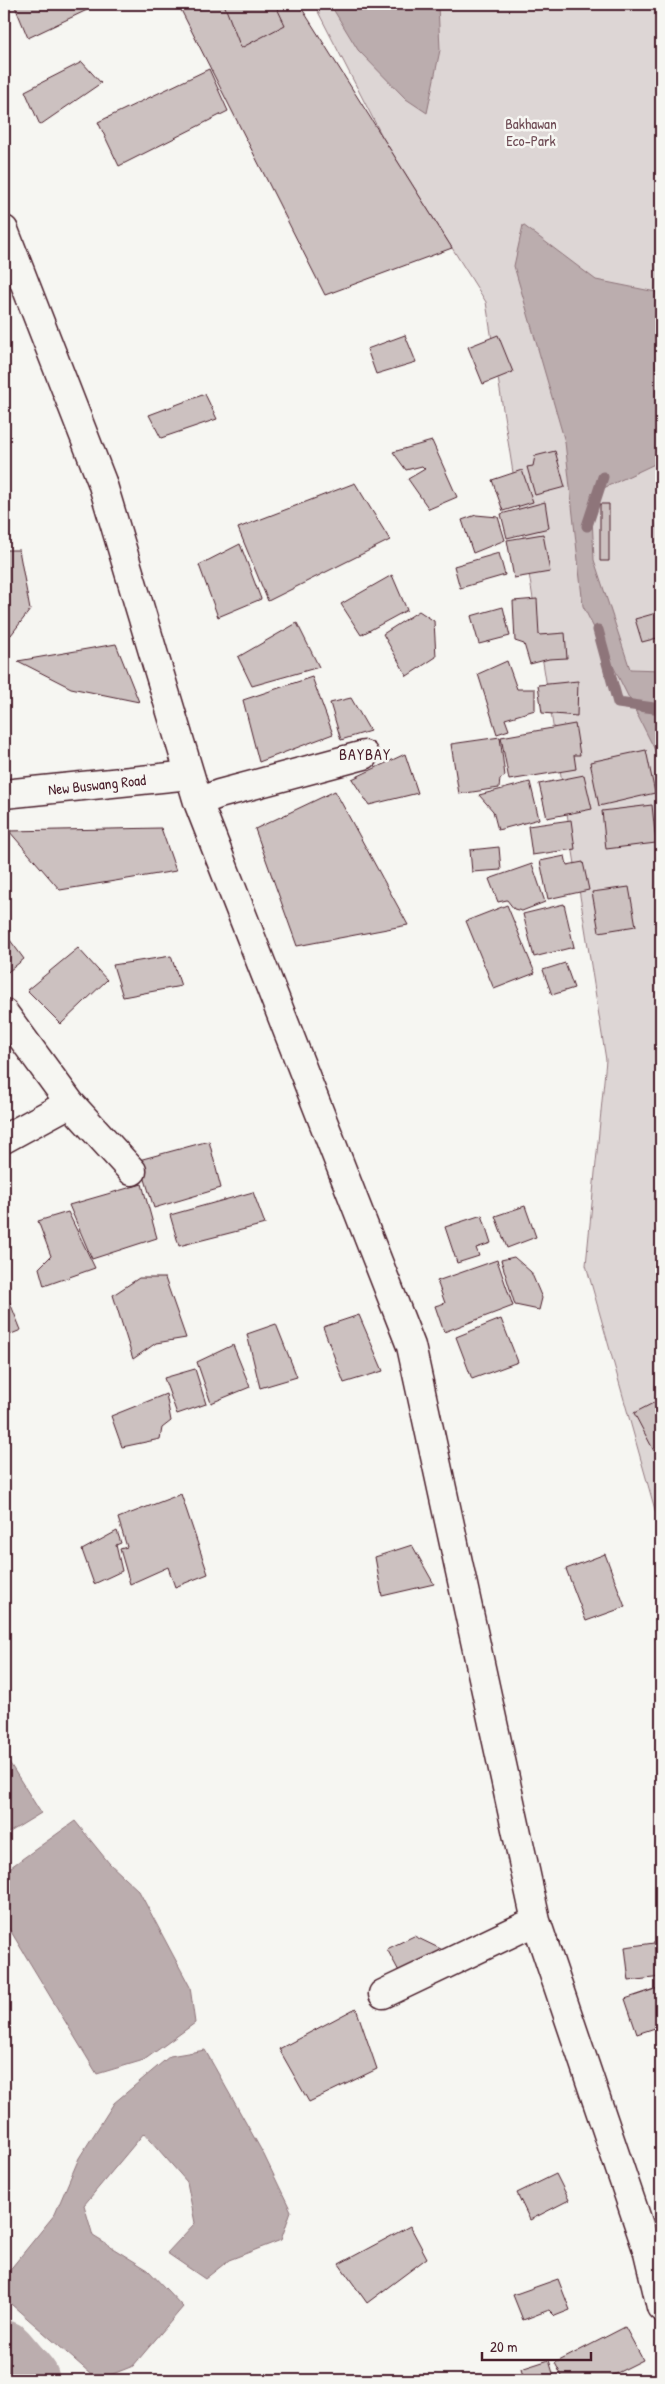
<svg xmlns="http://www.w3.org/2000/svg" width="665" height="2384" font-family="'Patrick Hand',sans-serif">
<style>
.green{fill:#ddd6d5;stroke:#947a80}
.water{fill:#bbadae;stroke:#8e747a}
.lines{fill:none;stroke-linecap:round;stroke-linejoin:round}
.stream{stroke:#8e747a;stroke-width:11}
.river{stroke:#bbadae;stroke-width:65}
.building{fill:#ccc1c0;stroke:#4a1f2b}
.minor-casing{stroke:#4a1f2b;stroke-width:31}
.minor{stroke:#f6f6f2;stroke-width:28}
.labels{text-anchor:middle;stroke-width:5;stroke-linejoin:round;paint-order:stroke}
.park-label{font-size:15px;fill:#6f4d56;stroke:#f6f6f2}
.street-label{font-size:15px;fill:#4a1f2b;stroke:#f6f6f2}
.neighbourhood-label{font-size:16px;letter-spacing:1px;fill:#4a1f2b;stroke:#f6f6f2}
</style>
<rect width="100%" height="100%" fill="#f6f6f2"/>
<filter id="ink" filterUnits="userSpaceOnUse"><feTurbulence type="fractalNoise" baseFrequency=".02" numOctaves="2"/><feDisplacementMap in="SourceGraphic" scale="10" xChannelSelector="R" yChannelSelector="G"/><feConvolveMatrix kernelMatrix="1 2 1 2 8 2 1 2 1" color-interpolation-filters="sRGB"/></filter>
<g filter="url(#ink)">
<!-- green -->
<path class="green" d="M314,4H661V1531L586,1265L606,1060L486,302L383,138Z"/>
<!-- water -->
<path class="water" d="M330,4H438L440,50L427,113L406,99L358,50Z
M523,225L596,280L661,293V461L591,494L594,560L630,669L661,670V762L583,606L565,442L514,266Z
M4,1754L41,1813L5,1835L4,1832Z
M75,1821L109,1863L139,1891L190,1987L195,2023L144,2060L97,2074L4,1920V1872Z
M205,2050L264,2155L291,2211L281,2240L229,2260L205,2279L167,2253L195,2223L187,2182L144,2133L84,2205L93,2236L148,2270L183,2307L133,2366L98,2380L4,2298V2277L55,2214L79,2158L114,2103L170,2056Z"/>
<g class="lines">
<!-- stream -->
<path class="stream" d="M587,526L603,477
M598,630L618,703L661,709"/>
<!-- river -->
<path class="river" d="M4,2353L27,2380"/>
</g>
<!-- building -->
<path class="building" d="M14,4H84L87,10L28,38Z
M178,4H299L452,248L325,295Z
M224,4H275L285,25L241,48Z
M82,62L101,83L40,125L25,91Z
M209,69L228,111L119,166L98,122Z
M405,335L416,362L376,374L367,349Z
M498,335L513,372L483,384L468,347Z
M205,394L217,419L161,438L149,415Z
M432,441L457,497L429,509L408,479L425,469L422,466L406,470L393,452Z
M555,451L565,487L535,495L527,467L533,466L535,456Z
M522,470L533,502L503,511L492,480Z
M355,483L390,540L268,601L238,528Z
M545,502L549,528L507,538L501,514Z
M600,504H609V561H600Z
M476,515L498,517L505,540L473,553L462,520Z
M543,534L550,572L514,578L507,540Z
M240,544L261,599L218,617L199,565Z
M4,550H19L30,610L11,635L4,636Z
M499,553L505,575L460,588L454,566Z
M392,575L407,610L361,635L341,604Z
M537,599L539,635L565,633L567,658L549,659L530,664L524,644L515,641L513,601Z
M503,607L510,636L479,644L471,616Z
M419,611L434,621L436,657L407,676L383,634Z
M660,612L661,637L642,642L635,619Z
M297,623L319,667L252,686L238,657Z
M116,644L139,702L71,688L18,661Z
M507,661L517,689H535V710L505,719L509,730L497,734L478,674Z
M312,677L333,734L259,762L243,700Z
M578,681L577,716L542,713L538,685Z
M351,698L370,731L341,740L330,703Z
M575,724L580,755H574L576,769L509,780L501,737Z
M500,737L505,776L500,779L499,788L459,794L451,744Z
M646,750L655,793L599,806L590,762Z
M405,754L418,793L369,805L352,779Z
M584,775L592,809L547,818L539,784Z
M530,782L539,819L498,830L493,811L479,795Z
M335,791L408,925L297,946L255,829Z
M652,805L656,843L606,849L602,811Z
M571,820L575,849L532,855L528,826Z
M161,828L176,871L60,890L9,831Z
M499,847L501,870L472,872L470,850Z
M565,856L567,865L583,862L589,890L548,899L540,861Z
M532,864L545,902L522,911L514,909L507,900L498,902L489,879Z
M629,887L636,926L599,932L592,892Z
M564,904L574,947L534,957L523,914Z
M507,905L535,973L494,989L466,921Z
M4,932L24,959L4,975Z
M78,948L107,980L61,1024L27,990Z
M171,956L181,986L123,997L113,965Z
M565,963L574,988L552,995L543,970Z
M209,1141L221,1188L154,1208L139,1160Z
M142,1184L157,1238L92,1259L69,1205Z
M253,1192L265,1224L179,1246L170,1215Z
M525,1206L536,1237L507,1248L495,1216Z
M68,1212L95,1268L44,1286L39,1268L51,1256L38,1221Z
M482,1215L491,1243L476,1248L479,1256L457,1263L445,1227Z
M514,1257L531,1272L542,1298L539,1310L515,1305L501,1260Z
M497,1260L513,1306L444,1332L435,1306L445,1303L437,1281Z
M139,1278H165L186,1338L156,1343L133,1359L113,1295Z
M4,1288L21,1330L4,1337Z
M359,1315L383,1371L344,1383L323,1327Z
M501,1319L518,1362L472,1379L456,1337Z
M276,1324L297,1377L260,1388L247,1334Z
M233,1345L250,1387L211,1403L197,1362Z
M195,1369L206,1404L177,1414L164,1378Z
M166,1394L171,1421L162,1428L160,1439L122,1447L111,1416Z
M661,1399V1447L654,1451L634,1413Z
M181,1494L208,1574L175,1587L168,1567L130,1584L120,1549L127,1547L118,1518Z
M117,1531L121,1543L116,1545L122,1571L94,1584L82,1550Z
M412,1545L434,1584L382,1596L375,1557Z
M605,1554L625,1607L586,1621L566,1569Z
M414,1936L445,1951L401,1975L387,1949Z
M661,1942V1977L629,1981L625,1947Z
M661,1987V2026L637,2034L625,1999Z
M356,2008L377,2069L309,2102L279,2049Z
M556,2174L569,2200L530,2220L517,2193Z
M410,2226L427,2258L367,2303L339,2264Z
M558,2279L570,2310L555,2316L549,2310L523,2320L513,2295Z
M625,2327L643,2360L603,2380H564L555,2363Z
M549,2360L555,2380H524L521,2369Z"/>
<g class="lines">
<defs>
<path id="minor" d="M4,230L102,482L198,802L411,1346L536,1921L648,2252L661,2307
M4,794L190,775
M198,802L219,794L364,755
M4,1013L70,1103L132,1171
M4,1139L70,1103
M383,1994L536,1921"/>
</defs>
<!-- minor casing -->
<use href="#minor" class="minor-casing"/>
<!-- minor -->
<use href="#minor" class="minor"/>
</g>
</g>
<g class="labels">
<!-- park labels -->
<g class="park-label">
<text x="531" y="129">Bakhawan<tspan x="531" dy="17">Eco-Park</tspan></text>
</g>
<!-- street labels -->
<g class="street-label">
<text transform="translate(97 785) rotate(-6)" y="5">New Buswang Road</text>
</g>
<!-- neighbourhood labels -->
<g class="neighbourhood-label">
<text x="365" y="760">BAYBAY</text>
</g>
</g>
<!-- margin -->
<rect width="665" height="2384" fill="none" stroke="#f6f6f2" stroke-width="20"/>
<rect x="10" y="10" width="645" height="2364" fill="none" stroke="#4a1f2b" stroke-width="2" filter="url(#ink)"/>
<!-- scale -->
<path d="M482 2352v8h109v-8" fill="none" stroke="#4a1f2b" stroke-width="2.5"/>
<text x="490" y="2352" font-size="15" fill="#4a1f2b" stroke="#f6f6f2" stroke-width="4" paint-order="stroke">20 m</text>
</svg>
